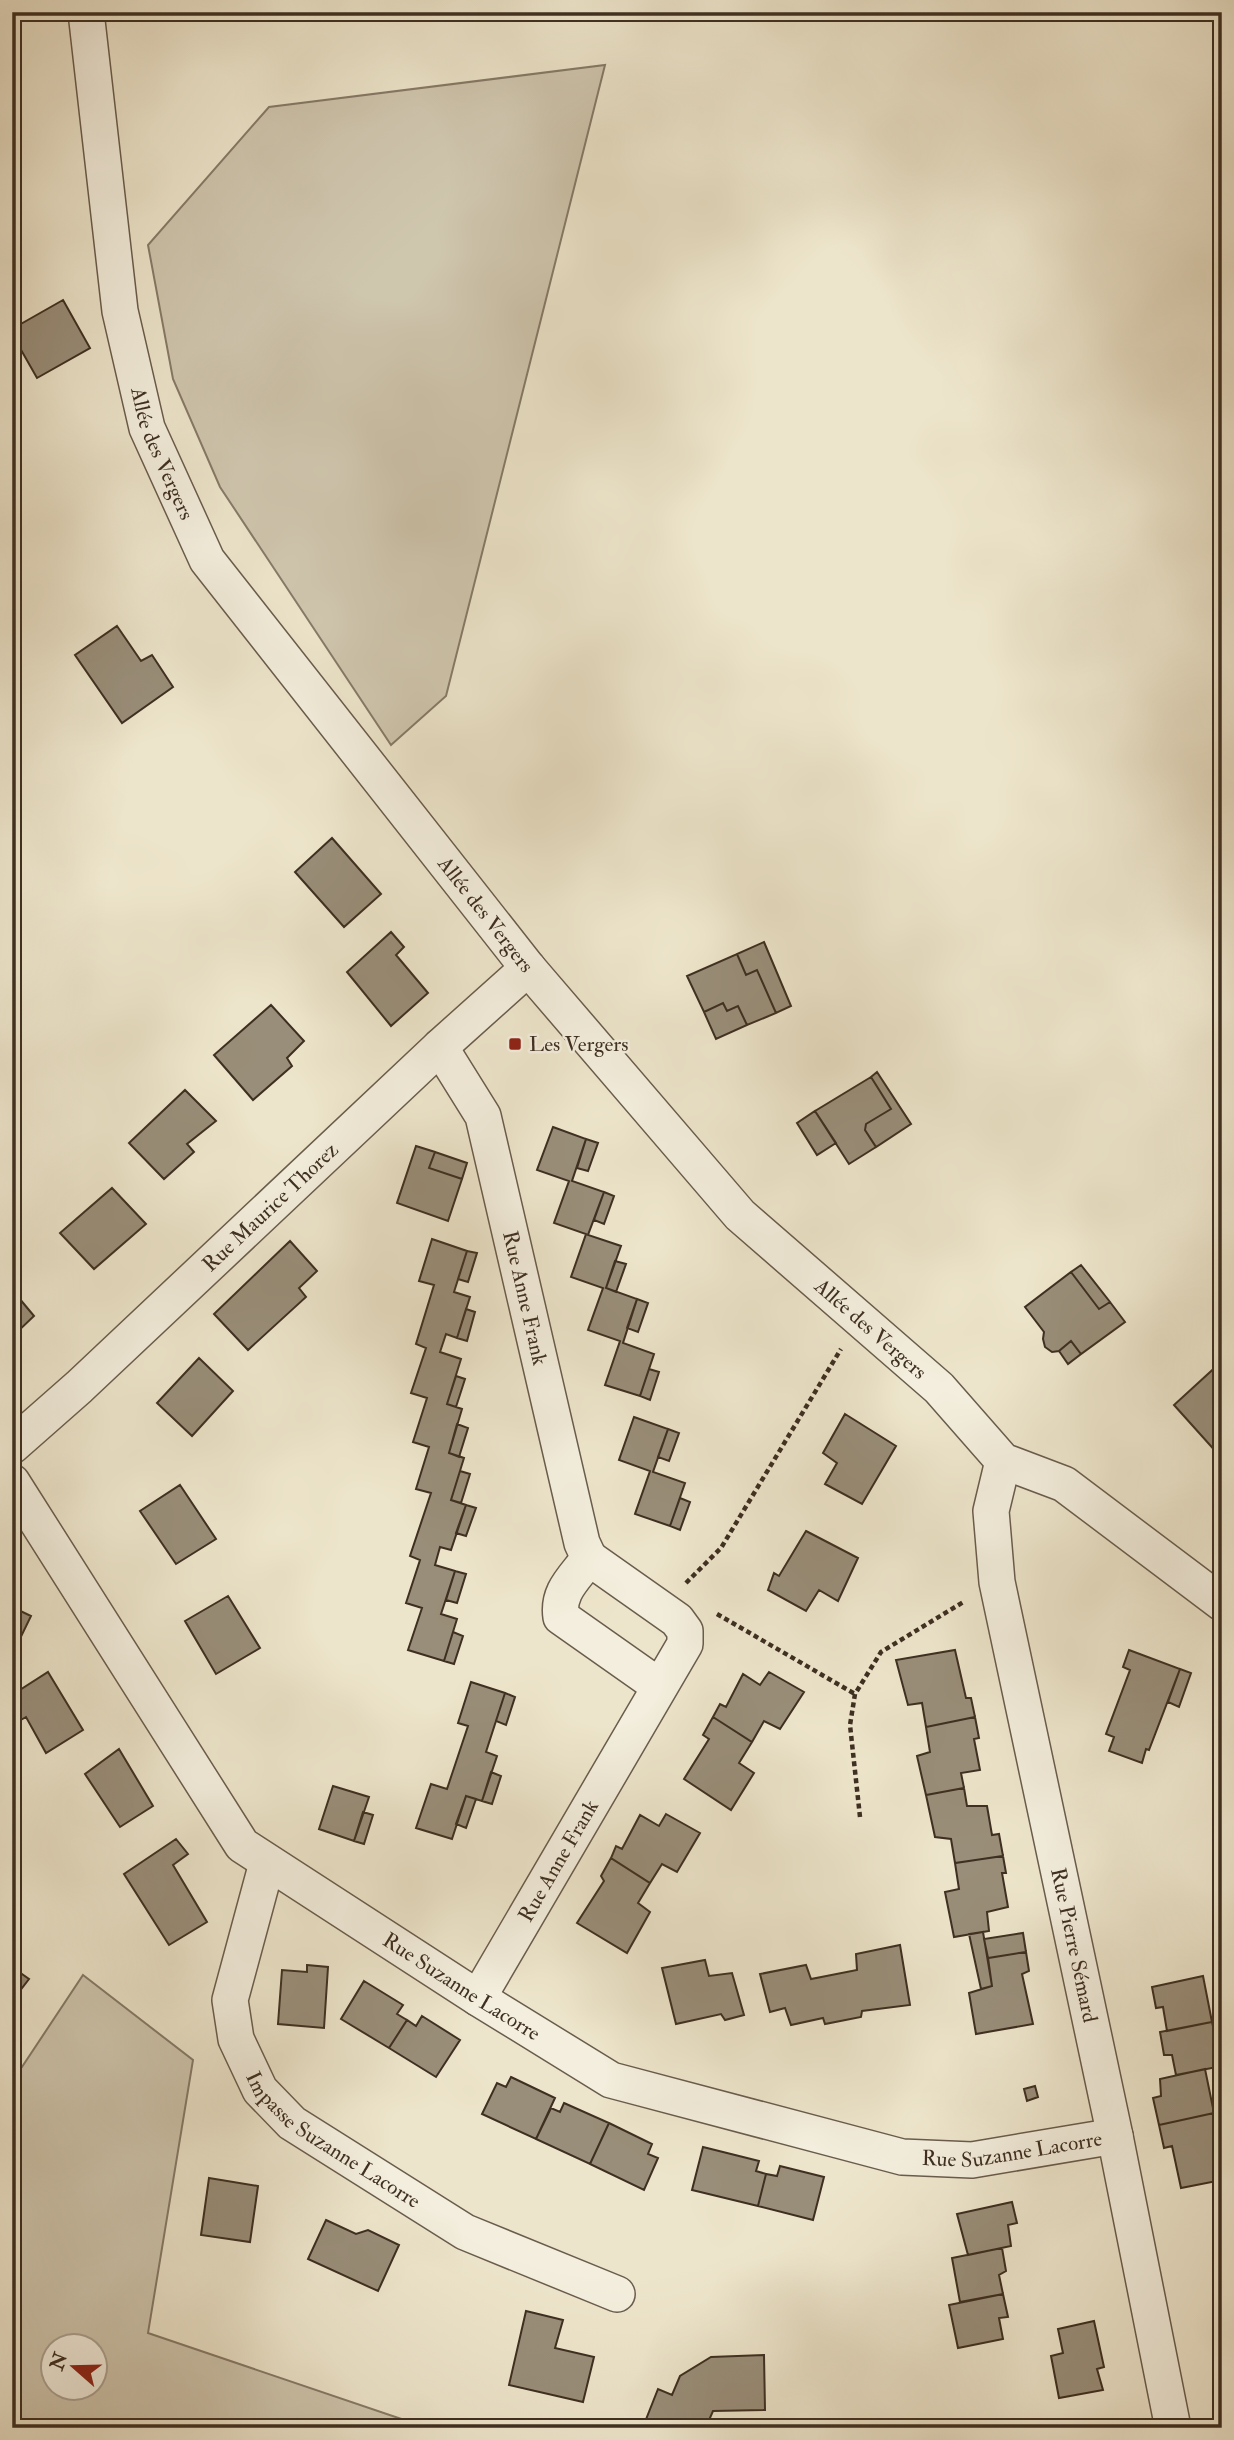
<svg xmlns="http://www.w3.org/2000/svg" width="1234" height="2440" font-family="'IM FELL Double Pica',serif">
<style>
.green{fill:#cfc6ae;stroke:#867a68;stroke-width:2;fill-rule:evenodd}
.building{fill:#998e79;stroke:#3e2f21;stroke-width:2}
.lines{fill:none;stroke-linecap:round;stroke-linejoin:round}
.minor-casing{stroke:#6a5c4c;stroke-width:38}
.path{stroke:#3e2f21;stroke-width:4.5;stroke-dasharray:5 3.5;stroke-linecap:butt}
.minor{stroke:#f3eedd;stroke-width:35}
.poi-dot{fill:#8f2418;stroke:#f3eedd;stroke-width:2.5}
.labels{text-anchor:middle;stroke-width:5;stroke-linejoin:round;paint-order:stroke}
.street-label{font-size:21px;fill:#3e2f21;stroke:#f3eedd}
.poi-label{font-size:21px;fill:#3e2f21;stroke:#f3eedd;text-anchor:start}
</style>
<rect width="100%" height="100%" fill="#ede5cb"/>
<filter id="stains"><feTurbulence type="fractalNoise" baseFrequency=".00286" numOctaves="4"/><feColorMatrix values="0 0 0 0 .2 0 0 0 0 .09 0 0 0 0 .02 0 0 0 .5 -.17"/></filter>
<radialGradient id="worn" r=".72"><stop offset=".6" stop-color="#630" stop-opacity="0"/><stop offset="1" stop-color="#630" stop-opacity=".3"/></radialGradient>
<!-- green -->
<path class="green" d="M605,65L446,696L391,745L220,487L173,379L148,245L269,107Z
M83,1975L193,2060L148,2333L428,2428H12V2082ZM52,2346H94V2388H52Z"/>
<!-- building -->
<path class="building" d="M63,300L90,348L37,378L12,334V329Z
M117,626L141,661L152,655L173,687L122,723L75,655Z
M332,838L381,894L344,927L295,872Z
M391,932L404,947L396,955L428,993L391,1026L347,972Z
M764,942L791,1006L776,1013L757,970L746,975L737,954Z
M737,954L746,975L757,970L776,1013L747,1025L738,1006L727,1011L723,1003L704,1012L687,976Z
M723,1003L727,1011L738,1006L747,1025L716,1039L704,1012Z
M271,1005L304,1041L287,1058L292,1066L253,1100L214,1055Z
M877,1072L911,1124L876,1147L865,1130L866,1124L891,1109L871,1077Z
M871,1077L891,1109L866,1124L865,1130L876,1147L849,1164L815,1111Z
M185,1090L216,1121L187,1144L194,1152L164,1179L129,1143Z
M815,1111L836,1143L817,1155L797,1123Z
M553,1127L586,1139L572,1181L604,1192L588,1235L621,1246L606,1288L637,1299L623,1343L654,1354L640,1396L605,1385L620,1341L588,1330L603,1288L571,1277L586,1234L554,1223L569,1181L537,1170Z
M586,1139L598,1143L588,1171L577,1168Z
M416,1146L435,1152L429,1168L462,1179L448,1221L397,1203Z
M435,1152L467,1163L462,1179L429,1168Z
M112,1188L146,1224L94,1269L60,1233Z
M604,1192L614,1196L604,1224L594,1220Z
M432,1239L467,1251L454,1292L470,1297L457,1338L446,1334L440,1352L461,1359L447,1404L462,1409L449,1453L464,1458L451,1500L466,1505L451,1550L440,1547L435,1565L455,1571L441,1614L457,1619L444,1661L408,1650L422,1608L406,1603L420,1560L410,1556L431,1493L416,1489L429,1447L413,1442L427,1398L411,1393L426,1348L416,1344L434,1285L419,1281Z
M290,1241L317,1271L299,1288L306,1297L248,1350L214,1314Z
M467,1251L477,1253L468,1282L458,1279Z
M615,1261L626,1264L616,1292L606,1288Z
M1081,1265L1110,1302L1099,1309L1071,1272Z
M1071,1272L1099,1309L1110,1302L1125,1322L1081,1354L1071,1341L1059,1351L1052,1352L1045,1347L1043,1339L1044,1332L1025,1307Z
M19,1298L34,1316L12,1337V1304Z
M637,1299L648,1303L638,1332L627,1328Z
M466,1309L475,1312L467,1341L457,1338Z
M1071,1341L1081,1354L1068,1364L1059,1351Z
M199,1358L233,1391L192,1436L157,1403Z
M1220,1363L1222,1365V1450L1218,1454L1174,1405Z
M649,1369L659,1372L650,1400L640,1396Z
M456,1376L465,1379L456,1407L447,1404Z
M845,1414L896,1446L862,1504L825,1484L837,1463L823,1453Z
M634,1417L668,1429L653,1472L685,1483L670,1526L635,1514L650,1471L619,1460Z
M457,1424L468,1428L459,1457L449,1453Z
M668,1429L679,1433L669,1461L658,1457Z
M460,1471L470,1474L461,1503L451,1500Z
M180,1485L216,1539L176,1564L140,1511Z
M680,1498L690,1502L680,1530L670,1526Z
M466,1505L476,1508L466,1536L456,1533Z
M806,1531L858,1558L838,1601L819,1590L806,1611L768,1590L774,1573L779,1576Z
M455,1571L466,1574L457,1603L446,1600Z
M228,1596L260,1648L216,1674L185,1621Z
M12,1607L31,1616L16,1647L12,1645Z
M453,1632L463,1636L454,1664L444,1661Z
M955,1650L966,1698H971L975,1717L926,1727L922,1703L908,1705L896,1660Z
M1129,1650L1180,1669L1149,1750L1146,1749L1142,1763L1109,1751L1114,1737L1106,1734L1130,1670L1123,1667Z
M1180,1669L1191,1673L1179,1707L1168,1702Z
M48,1672L83,1730L46,1753L26,1717L12,1725V1695Z
M769,1672L804,1692L780,1729L764,1721L752,1742L713,1717L720,1704L726,1707L743,1674L760,1685Z
M471,1682L505,1693L486,1752L497,1756L482,1801L466,1796L452,1839L416,1828L431,1784L447,1789L468,1726L458,1723Z
M505,1693L515,1697L506,1725L496,1721Z
M713,1717L752,1742L739,1763L754,1773L731,1810L684,1779L709,1739L703,1735Z
M975,1717L979,1738L974,1739L980,1770L961,1773L964,1788L926,1795L917,1756L930,1752L926,1727Z
M119,1749L153,1806L120,1827L85,1774Z
M491,1772L501,1776L492,1804L482,1801Z
M333,1786L369,1797L354,1841L319,1829Z
M964,1788L967,1806H987L992,1835L999,1834L1003,1856L955,1863L951,1839L935,1837L926,1795Z
M466,1796L476,1799L466,1828L456,1824Z
M363,1812L373,1815L364,1844L354,1841Z
M666,1814L700,1833L677,1872L662,1864L650,1883L611,1858L616,1846L622,1849L640,1815L659,1826Z
M176,1839L188,1854L173,1865L207,1922L169,1945L124,1874Z
M1003,1856L1006,1873H1002L1008,1907L987,1912L989,1931L954,1937L945,1892L959,1889L955,1863Z
M611,1858L650,1883L638,1903L650,1912L627,1953L577,1923L604,1881L601,1876Z
M983,1932L992,1986L981,1989L969,1934Z
M1023,1933L1026,1952L988,1958L984,1939Z
M900,1945L910,2005L862,2011L861,2017L825,2024L823,2018L791,2025L785,2008L770,2012L760,1974L806,1965L811,1979L857,1970L856,1954Z
M1026,1952L1029,1971L1022,1974L1033,2024L976,2034L969,1993L992,1986L988,1958Z
M705,1960L709,1976L732,1973L744,2015L725,2020L721,2014L676,2024L662,1968Z
M307,1965L328,1967L324,2028L278,2024L282,1970L307,1972Z
M12,1967L29,1979L12,2001Z
M1203,1976L1212,2022L1167,2031L1163,2007L1156,2008L1152,1987Z
M364,1981L403,2005L397,2014L407,2020L389,2048L341,2019Z
M422,2016L460,2040L436,2077L389,2048L407,2020L416,2026Z
M1212,2022L1222,2066L1176,2075L1172,2055H1164L1160,2032Z
M1205,2069L1214,2113L1159,2125L1153,2098L1161,2096L1160,2079Z
M511,2077L555,2098L536,2139L482,2114L497,2083L506,2087Z
M1035,2086L1038,2097L1027,2101L1024,2089Z
M564,2103L609,2123L590,2164L536,2139L551,2108L560,2112Z
M1214,2113L1222,2149V2180L1181,2188L1172,2146L1164,2148L1159,2125Z
M609,2123L652,2144L648,2154L658,2158L644,2190L590,2164Z
M703,2147L759,2161L756,2171L766,2174L758,2206L692,2190Z
M780,2166L824,2177L813,2220L758,2206L766,2174L777,2176Z
M209,2178L258,2186L250,2242L201,2235Z
M1012,2202L1017,2223L1008,2225L1011,2246L968,2255L957,2214Z
M326,2220L356,2234L368,2230L399,2245L378,2291L308,2259Z
M1002,2248L1006,2271L999,2275L1003,2294L960,2302L952,2258Z
M1003,2294L1008,2317L999,2318L1003,2339L958,2348L949,2305Z
M526,2311L563,2320L555,2348L594,2357L583,2402L509,2385Z
M1094,2321L1104,2367L1097,2369L1103,2390L1059,2398L1051,2356L1063,2353L1058,2329Z
M764,2355L765,2410L713,2411L706,2427L695,2422L693,2428H659L645,2422L658,2389L672,2395L680,2376L711,2357Z"/>
<g class="lines">
<defs>
<g id="minor">
<path id="s1" d="M86,12L120,311L147,428L207,560L528,968L740,1215L939,1388L1003,1461L1064,1484L1222,1603"/>
<path id="s2" d="M440,1047L483,1116L582,1543L589,1558"/>
<path id="s3" d="M12,1446L79,1387L440,1047L528,968"/>
<path id="s4" d="M1003,1461L991,1511L997,1582L1115,2136L1173,2428"/>
<path id="s5" d="M12,1482L242,1845L478,1998L611,2080L902,2157L972,2160L1115,2136"/>
<path id="s6" d="M267,1863L230,2000L236,2039L260,2090L292,2123L465,2232L617,2294"/>
<path id="s7" d="M478,1998L685,1644V1631L677,1620L589,1558C575,1578 557,1591 561,1617L659,1686"/>
</g>
</defs>
<!-- minor casing -->
<use href="#minor" class="minor-casing"/>
<!-- path -->
<path class="path" d="M686,1583L721,1548L841,1349
M717,1614L855,1694
M860,1817L850,1725L855,1694L881,1652L965,1601"/>
<!-- minor -->
<use href="#minor" class="minor"/>
</g>
<!-- markers -->
<rect class="poi-dot" x="508" y="1037" width="14" height="14" rx="3.5"/>
<g class="labels">
<!-- street labels -->
<g class="street-label">
<text dy="7" stroke="none"><textPath href="#s1" startOffset="450">Allée des Vergers</textPath></text>
<text dy="7" stroke="none"><textPath href="#s1" startOffset="1017">Allée des Vergers</textPath></text>
<text dy="7" stroke="none"><textPath href="#s3" startOffset="352">Rue Maurice Thorez</textPath></text>
<text dy="7" stroke="none"><textPath href="#s2" startOffset="268">Rue Anne Frank</textPath></text>
<text dy="7" stroke="none"><textPath href="#s1" startOffset="1584">Allée des Vergers</textPath></text>
<text dy="7" stroke="none"><textPath href="#s7" startOffset="159">Rue Anne Frank</textPath></text>
<text dy="7" stroke="none"><textPath href="#s4" startOffset="494">Rue Pierre Sémard</textPath></text>
<text dy="7" stroke="none"><textPath href="#s5" startOffset="691">Rue Suzanne Lacorre</textPath></text>
<text dy="7" stroke="none"><textPath href="#s6" startOffset="326">Impasse Suzanne Lacorre</textPath></text>
<text dy="7" stroke="none"><textPath href="#s5" startOffset="1279">Rue Suzanne Lacorre</textPath></text>
</g>
<!-- poi labels -->
<g class="poi-label">
<text x="529" y="1051">Les Vergers</text>
</g>
</g>
<!-- margin -->
<rect width="1234" height="2440" fill="none" stroke="#ede5cb" stroke-width="42"/>
<rect x="14" y="14" width="1206" height="2412" fill="none" stroke="#3e2f21" stroke-width="3.5"/>
<rect x="21" y="21" width="1192" height="2398" fill="none" stroke="#3e2f21" stroke-width="2"/>
<!-- north arrow -->
<g transform="translate(74 2367) rotate(290)"><circle r="33" fill="#f3eedd" stroke="#aba292" stroke-width="2"/>
<path d="M0-5L12 26L0 18L-12 26Z" fill="#8f2418"/>
<text y="-10" font-size="19" font-weight="bold" text-anchor="middle" fill="#3e2f21">N</text>
</g>
<rect width="100%" height="100%" filter="url(#stains)"/>
<rect width="100%" height="100%" fill="url(#worn)"/>
</svg>
